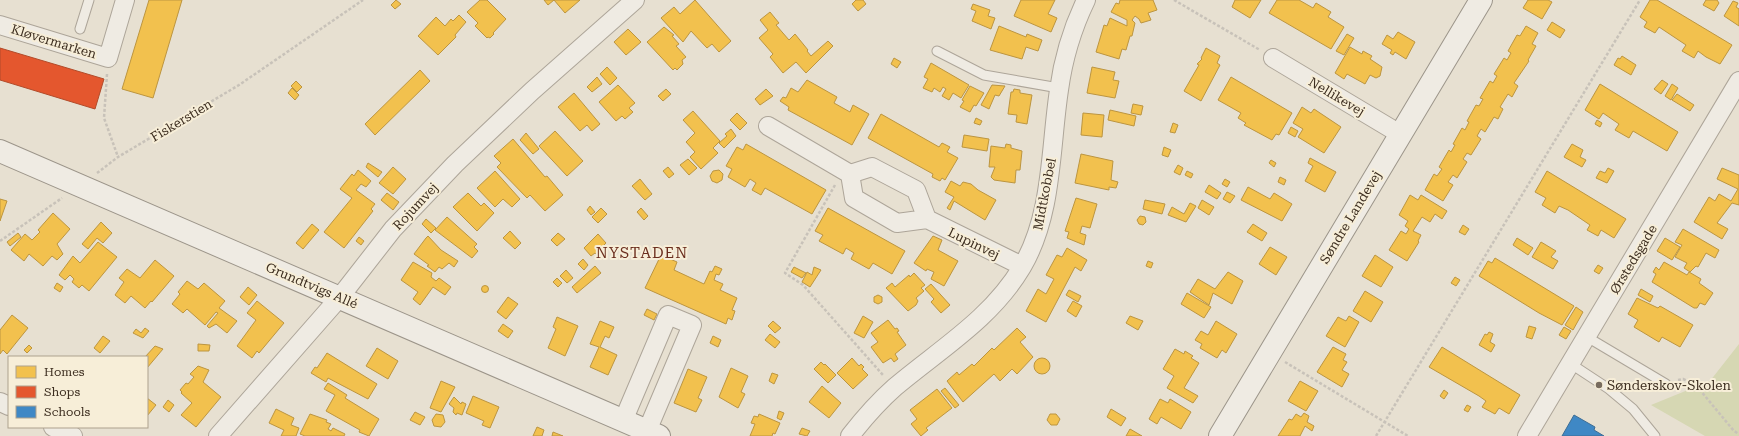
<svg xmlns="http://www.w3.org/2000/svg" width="1739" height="436" font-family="'Roboto Serif',serif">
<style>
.green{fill:#d6d7b3}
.homes{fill:#f2c14e;stroke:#bc9540}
.shops{fill:#e4572e;stroke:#b24b2a}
.schools{fill:#3f88c5;stroke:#3e6d94}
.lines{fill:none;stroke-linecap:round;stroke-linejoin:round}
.lane-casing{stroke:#ada599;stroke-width:11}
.street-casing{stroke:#ada599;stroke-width:20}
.secondary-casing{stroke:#9c958a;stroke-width:24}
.path{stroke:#c8c2b9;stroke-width:2.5;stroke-dasharray:3 2;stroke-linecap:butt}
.lane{stroke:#efebe3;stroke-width:9}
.street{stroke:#efebe3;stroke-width:18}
.secondary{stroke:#efebe3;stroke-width:22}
.poi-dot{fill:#786c5e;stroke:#f7eed8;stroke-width:1.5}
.labels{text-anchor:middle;stroke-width:4;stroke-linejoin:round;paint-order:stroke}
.street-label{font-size:13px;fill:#3d2e20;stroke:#f7eed8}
.poi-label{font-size:13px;fill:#3d2e20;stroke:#f7eed8;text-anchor:start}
.quarter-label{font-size:15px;letter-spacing:1px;fill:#6b2e1e;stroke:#f7eed8}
</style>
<rect width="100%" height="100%" fill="#e7e0d1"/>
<!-- green -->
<path class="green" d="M1739,344V436H1705L1651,405L1710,381Z"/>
<!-- homes -->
<path class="homes" d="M149,0H182L153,98L122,89Z
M396,0L401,4L395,9L391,5Z
M480,0H487L506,19L493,33L494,34L490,38L488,37L487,38L475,26L478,23L467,12Z
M544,0H580L565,13L554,0L548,5Z
M695,0L731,41L719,52L712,44L707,48L691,31L683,42L661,18L674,7L680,14Z
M856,0H863L866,4L858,11L852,4Z
M1021,0H1055L1048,14L1057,18L1051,32L1014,16Z
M1120,0H1153L1157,10L1148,13L1151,20L1141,23L1139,19L1135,16L1132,20L1135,23L1132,36H1130L1126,50L1122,49L1119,59L1096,52L1104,25L1107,26L1110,18L1127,26V20L1111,12L1116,3L1119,4Z
M1235,0H1261L1250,18L1232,7Z
M1277,0H1299L1313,8L1316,3L1331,12L1328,17L1344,27L1331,49L1269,13Z
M1528,0H1548L1552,2L1542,19L1523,8Z
M1650,0H1657L1732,45L1720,64L1706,57L1698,51L1694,58L1682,51L1686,45L1659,27L1655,33L1644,27L1647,22L1640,17Z
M1706,0H1717L1719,3L1714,11L1703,5Z
M1733,1L1738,3L1736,7L1739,9V26L1724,16Z
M973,4L990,10L988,16L995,18L991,29L972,21L976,11L971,9Z
M770,12L779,23L776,25L789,40L795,34L808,50L807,51L811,56L828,41L833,46L806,73L796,62L783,73L770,57L773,54L759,38L768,30L760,20Z
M459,15L466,22L455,35L456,37L438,55L418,36L436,17L445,26L451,19L453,21Z
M1552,22L1565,30L1560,38L1547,30Z
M999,26L1026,37L1027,34L1042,40L1038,51L1026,47L1022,59L990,50Z
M1526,26L1538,33L1532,44L1536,46L1528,60L1529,61L1514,83L1518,86L1512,97L1508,94L1500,107L1503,109L1498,119L1494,117L1485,132L1481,129L1477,136L1481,139L1471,155L1467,153L1463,159L1467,162L1457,178L1453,175L1448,182L1453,185L1443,201L1425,190L1434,174L1437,176L1442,169L1439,167L1449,150L1451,152L1455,145L1453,144L1462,128L1465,130L1469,122L1467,121L1476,105L1479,106L1483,99L1480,98L1490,81L1493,83L1497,76L1494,74L1504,58L1507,60L1511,53L1508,51L1517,35L1520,36Z
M664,27L674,35L672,36L679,44L676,46L686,57L682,60L683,64L677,70L675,68L673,70L647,42Z
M628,29L641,42L626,55L614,42Z
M1398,32L1415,42L1406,59L1395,52L1393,55L1390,53L1392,50L1382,44L1387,35L1393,39Z
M1347,34L1354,38L1344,55L1336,51Z
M1350,47L1362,54L1363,51L1372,56L1370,59L1382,67L1380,76L1376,78L1370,75L1365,84L1347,74L1344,79L1335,73Z
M1206,48L1220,56L1217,63L1220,65L1201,101L1184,91L1199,65L1197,64L1202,59L1201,58Z
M1622,56L1636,65L1631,75L1614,65L1618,58L1620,59Z
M894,58L901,62L897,68L891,64Z
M931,63L969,85L961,98L953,93L949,100L942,96L946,89L943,87L940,92L934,88L932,92L923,88L928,79L924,77Z
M607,67L617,78L610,85L600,74Z
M1092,67L1115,72L1113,80L1119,81L1115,98L1087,93Z
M420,70L430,81L375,135L365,124Z
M597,77L602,84L592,92L587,87Z
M1231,77L1292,113L1279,135L1276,134L1272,140L1244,125L1246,123L1238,118L1241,113L1218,100Z
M807,80L837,97L834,103L850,112L853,105L869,114L852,145L788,110L789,107L780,101L783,97L786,98L791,88L798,92Z
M1662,80L1668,84L1661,94L1654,89Z
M296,81L302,87L297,92L291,86Z
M1600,84L1678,132L1667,151L1633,131L1629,138L1615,130L1619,124L1603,113L1599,119L1585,110Z
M1672,84L1678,88L1671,100L1665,96Z
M618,85L635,103L629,108L633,112L625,119L622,116L616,121L599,102Z
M992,85L1005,86L999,96L995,95L989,109L981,105Z
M970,86L984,93L976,106L974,105L970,112L960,107L964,101L962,100Z
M292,88L299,95L295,100L288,93Z
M666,89L671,94L663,101L658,96Z
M766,89L773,96L760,105L755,99Z
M1014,89L1020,90V93L1032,95L1027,124L1016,122L1017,115L1008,114L1011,92H1013Z
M574,93L600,124L592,131L587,125L580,131L558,107Z
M1677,94L1694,105L1690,111L1672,100Z
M1133,104L1143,106L1141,115L1131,113Z
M1302,107L1311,113L1314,109L1341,127L1324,153L1298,137L1303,129L1293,123Z
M1110,110L1136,116L1134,126L1108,120Z
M693,111L720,141L713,148L718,153L701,169L690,157L695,152L686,142L695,133L683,120Z
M737,113L747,123L740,130L730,120Z
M1083,113L1104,115L1102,137L1081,135Z
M881,114L939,147L942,143L950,147L947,152L958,158L945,180L942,178L940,181L932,177L933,174L868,138Z
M976,118L982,121L980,125L974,123Z
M1597,120L1602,123L1600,127L1595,124Z
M1173,123L1178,125L1175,133L1170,132Z
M1291,127L1298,131L1295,137L1288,133Z
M731,129L736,136L724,148L719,143L727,136L725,134Z
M555,131L583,161L567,176L539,146Z
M526,133L539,149L533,154L520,140Z
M964,135L989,139L987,151L962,147Z
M513,139L545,177L547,176L563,195L545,211L530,195L527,198L497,167L501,163L494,156Z
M746,144L826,190L812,214L765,188L761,195L752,190L756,183L750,179L745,187L728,177L732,169L726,166L737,147L743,150Z
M1006,144L1011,145V148L1022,151L1020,170H1016L1015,183L994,180L991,177L995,167H989L991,146L1005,148Z
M1572,144L1583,150L1580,157L1586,160L1582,167L1564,157Z
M1164,147L1171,150L1168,157L1162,155Z
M1081,154L1113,161L1111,180L1118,182L1116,188L1109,187V190L1075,183Z
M1310,158L1336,172L1325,192L1305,181L1313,166L1308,163Z
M688,159L697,168L689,175L680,165Z
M1271,160L1276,163L1274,167L1269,163Z
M368,163L382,172L378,177L366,167Z
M1178,165L1183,168L1180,175L1174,172Z
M393,167L406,179L393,194L379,183Z
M668,167L674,174L669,178L663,171Z
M1608,168L1614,171L1607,183L1596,178L1600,171L1605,173Z
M1722,168L1739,175V205L1732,203L1717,223L1728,229L1722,239L1694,222L1709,197L1715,201L1719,194L1731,201L1738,189L1717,179Z
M358,170L371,181L366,187L361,184L356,190L375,204L371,209L373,211L344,248L324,232L352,198L340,189L352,174L354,176Z
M719,170L723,174L722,180L717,183L712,181L710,176L713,171Z
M495,171L520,199L512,207L503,199L495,207L477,188Z
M1187,171L1193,174L1191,178L1185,175Z
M1547,171L1626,219L1614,238L1601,230L1598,236L1587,230L1590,225L1568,210L1559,206L1555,213L1542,205L1546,198L1535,192Z
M1280,177L1286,180L1284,185L1278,182Z
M640,179L652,194L645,200L632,186Z
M1225,179L1230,182L1227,187L1222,184Z
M951,181L960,186L963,182L971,184L978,190L996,200L985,220L954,201L950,210L947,208L954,197L945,192Z
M1209,185L1221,193L1217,199L1205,192Z
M1248,187L1270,199L1274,193L1292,204L1282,221L1241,200Z
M1227,192L1235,196L1230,203L1223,199Z
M387,193L399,202L393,210L381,200Z
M468,193L481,206L484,203L494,213L477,231L453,207Z
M1410,195L1418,200L1421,195L1447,211L1442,219L1435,214L1430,222L1422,217L1413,231L1421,235L1418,241L1419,242L1407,261L1389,250L1401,231L1406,234L1409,229L1405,226L1408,221L1399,215Z
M1076,198L1097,204L1090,228L1082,226L1080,233L1086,235L1084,245L1067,238L1069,232L1065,231Z
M0,199L7,201L0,221Z
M1145,200L1165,204L1162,214L1143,209Z
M1202,200L1214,207L1209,215L1198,208Z
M1190,203L1196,206L1186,222L1168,215L1172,207L1184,214Z
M590,206L595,212L591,215L587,210Z
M601,208L607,214L598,223L592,217Z
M641,208L648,216L644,220L637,212Z
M828,208L905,251L892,274L873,263L869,269L851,259L854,253L846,248L843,254L819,241L823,235L815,231Z
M53,213L70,229L57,244L63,254L57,260L52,256L43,266L29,254L24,261L11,250L25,234L32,240L40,232L38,230Z
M1140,216L1145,217L1146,222L1143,225L1139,224L1137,220Z
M447,217L477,244L474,247L478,251L472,258L435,230Z
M426,219L436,228L431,233L422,224Z
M101,222L112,233L103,243L97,238L88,249L82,244Z
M312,224L319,230L303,249L296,243Z
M1253,224L1267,233L1262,241L1247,232Z
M1463,225L1469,229L1465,235L1459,232Z
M1683,229L1719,250L1715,258L1706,253L1698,267L1696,266L1690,272L1684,268L1687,263L1675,257L1682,245L1675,242Z
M510,231L521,243L515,249L503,238Z
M18,233L21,237L10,246L7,242Z
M558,233L565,239L557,246L551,240Z
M598,234L606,243L602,247L605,251L599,257L595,253L591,256L584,248Z
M428,236L441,250L458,261L454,267L449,263L442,269L439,267L435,272L427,266L429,265L414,254L426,238Z
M933,236L942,240L938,250L958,261L944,286L931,279L934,272L927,269L926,271L914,263Z
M359,237L364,241L361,245L356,241Z
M1517,238L1533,248L1528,255L1513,245Z
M1665,238L1680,247L1672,260L1657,251Z
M98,242L117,257L89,291L82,285L79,288L72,282L74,279L70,275L65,280L59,275L73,256L80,263Z
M1541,242L1556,251L1551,257L1558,261L1553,269L1532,257Z
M1270,247L1287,257L1276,275L1259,264Z
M1067,248L1087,260L1081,271L1075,267L1046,322L1026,311L1038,289L1046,294L1054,279L1046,275L1057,255L1062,257Z
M661,255L677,262L674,270L704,284L710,271L712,272L715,266L722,269L719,275L716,274L714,280L723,284L720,290L737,298L732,310L735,311L732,320L728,318L726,324L645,288Z
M1375,255L1393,267L1381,287L1362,276Z
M1495,258L1574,306L1562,325L1539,313L1479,276L1488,261L1492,263Z
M583,259L588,265L584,270L578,264Z
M155,260L174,276L152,302L151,301L145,308L131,296L125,303L115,295L124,282L119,278L127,269L140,278Z
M1148,261L1153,263L1151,268L1146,266Z
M413,262L432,273L431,277L436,281L439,278L451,287L445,295L433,287L420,305L413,299L418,292L401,280Z
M1664,262L1687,275L1689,272L1701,279L1699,283L1713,293L1705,305L1700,303L1697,308H1694L1652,282L1656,274L1653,272L1656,267L1659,270Z
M1598,265L1603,268L1599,274L1594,271Z
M595,266L601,273L577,293L572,287Z
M794,267L806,273L802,278L791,272Z
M814,267L821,270L810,287L802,282L807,272L812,275Z
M566,270L573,278L567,283L560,276Z
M1228,272L1243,281L1232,304L1213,293L1209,305L1190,292L1198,279L1215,289Z
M914,273L925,285L921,288L924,291L916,298L918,301L916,305L908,311L886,288L892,283L895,287L909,275L910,277Z
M1455,277L1460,280L1456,286L1451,283Z
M557,278L562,283L558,287L553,282Z
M187,281L198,289L204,283L225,301L219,308L237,321L227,333L216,324L209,328L207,326L218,313L216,312L205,325L187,309L183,313L172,304L180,294L178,292Z
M57,283L63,287L60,292L54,288Z
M931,284L950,305L941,313L931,302L934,299L925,289Z
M481.5 289a3.5 3.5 0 1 1 7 0a3.5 3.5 0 1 1-7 0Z
M248,287L257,295L249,305L240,297Z
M1641,289L1653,296L1650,302L1638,295Z
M1069,290L1081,296L1078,302L1066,295Z
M1365,291L1383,302L1371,322L1353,311Z
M1187,293L1211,307L1204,318L1181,304Z
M878,295L882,297V302L878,304L874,302V297Z
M508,297L518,304L506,319L497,312Z
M1637,298L1658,308L1660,306L1693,325L1680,347L1662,337L1659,342L1634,327L1638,320L1628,314Z
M257,301L284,323L259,353L257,351L252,358L237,346L256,320L247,313Z
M1073,301L1082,306L1076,317L1067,311Z
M1576,307L1583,312L1573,330L1565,325Z
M647,309L657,314L654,320L644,315Z
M12,315L28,328L7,354L3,350L0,354V330Z
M863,316L873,322L864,338L854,333Z
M1130,316L1143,321L1138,330L1126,323Z
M1349,316L1359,322L1345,347L1326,336L1338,317L1346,321Z
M557,317L578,326L565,356L548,348L556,329L553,327Z
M888,320L895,329L897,328L899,331L897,332L906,345L895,354L898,359L894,362L891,358L883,363L871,347L878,342L871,333Z
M600,321L614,327L609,338L605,336L600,347L617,355L608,375L590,367L599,347L590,344Z
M773,321L781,328L775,333L768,326Z
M1216,321L1237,334L1226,353L1222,350L1217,358L1200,348L1202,344L1195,340L1201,331L1208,335Z
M503,324L513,331L508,338L498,331Z
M1529,326L1536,328L1532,339L1526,337Z
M1564,327L1571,331L1566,339L1559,335Z
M145,328L149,331L143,338L133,333L136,329L141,333Z
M1017,328L1026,337L1020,342L1033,357L1017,374L1012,369L1000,381L994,374L963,402L947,381L957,372L959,375L972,364L974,366L992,348L994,350Z
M1489,332L1493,334L1490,342L1495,345L1491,352L1479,345L1485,334L1487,335Z
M770,334L780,342L775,348L765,340Z
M103,336L110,341L100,353L94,348Z
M713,336L721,340L718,347L710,343Z
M198,344L210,345L209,351H198Z
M29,345L32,348L27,353L24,350Z
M155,346L163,349L147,368V357H145Z
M1333,347L1346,354L1343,360L1347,362L1342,370L1349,374L1342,387L1317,372Z
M1442,347L1520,395L1509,414L1499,408L1495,414L1482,407L1486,401L1479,396L1429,367Z
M377,348L398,361L388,379L366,366Z
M1175,349L1184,354L1185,351L1193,356L1191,358L1199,363L1184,388L1198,396L1193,403L1167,388L1174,376L1163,369Z
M327,353L377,384L368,399L328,378L326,382L311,373L315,367L317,368Z
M852,358L859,366L861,364L864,367L862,369L868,375L853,389L837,373Z
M1034 366a8 8 0 1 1 16 0a8 8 0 1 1-16 0Z
M821,362L824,365L825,364L836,375L828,383L814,369Z
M198,366L209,370L203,382L221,397L196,427L181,415L192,403L181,393L182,392L180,390L186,383L188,384L194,377L190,374Z
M731,368L748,376L741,392L745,394L738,408L719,397Z
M688,369L707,377L698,398L702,400L696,412L674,403Z
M772,373L778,375L774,384L769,381Z
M441,381L455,387L441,412L430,408Z
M1300,381L1318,391L1306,411L1288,401Z
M328,383L347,395L345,398L379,419L369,436L359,432L360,430L326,411L335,395L324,389Z
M822,386L841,403L829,418L809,402Z
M945,388L959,405L955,408L941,391Z
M937,389L952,408L926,428L928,430L921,436L911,424L917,419L910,410Z
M1444,390L1448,393L1444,399L1440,396Z
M473,396L499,407L490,428L482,425L484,421L466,413Z
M454,397L461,404L462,402L466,404L462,415L457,413L456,415L453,412L454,408L449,404Z
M147,398L156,405L147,416Z
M1160,399L1168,403L1170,399L1191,412L1181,429L1161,417L1157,424L1149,419Z
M168,400L174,405L169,412L163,407Z
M1467,405L1471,407L1468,412L1464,410Z
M276,409L294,418L291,425L299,428L296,436H281L284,430L269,423Z
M1111,409L1126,418L1121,426L1107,417Z
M779,411L784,413L781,420L777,418Z
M415,412L425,417L420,425L410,420Z
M1304,413L1309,416L1307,422L1314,426L1312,431L1305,426L1300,436H1278L1289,419L1292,420L1296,414L1301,417Z
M310,414L327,420L326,422L331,424L328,429L331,431L333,428L345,434L344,436H305L300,434Z
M436,414L443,415L445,422L441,427L434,426L432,420Z
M759,414L780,423L775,434L773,433L772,436H750L755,424L751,423L754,416L758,417Z
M1050,414H1056L1060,419L1057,425H1051L1047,420Z
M537,427L544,430L542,436H533Z
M802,428L810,431L807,436L799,434Z
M1130,429L1142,436H1126Z
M553,432L563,436H552Z"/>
<!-- shops -->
<path class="shops" d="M0,48L104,79L95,109L0,80Z"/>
<!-- schools -->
<path class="schools" d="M1574,415L1595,427L1594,430L1604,436H1562Z"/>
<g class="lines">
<defs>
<path id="lane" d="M80,29L89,0
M937,51L984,75L1059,88
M1587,337L1666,384
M1571,364L1609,389L1633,409L1655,436"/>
<path id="street" d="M0,25L108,58L125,0
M1273,58L1400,134
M768,126L850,174L854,198L897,223L927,219L1022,266
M850,174L872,167L916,190L927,219
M0,402L9,406
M623,421L668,315L692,325L647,431
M53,427L73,436
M218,436L340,297L393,229L455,164L532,91L635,0
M850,436C864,418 878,402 895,387C940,349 991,319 1022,267C1053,214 1050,149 1059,90C1063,60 1073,27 1086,0
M1527,436L1739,81"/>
<path id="secondary" d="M0,151L659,436
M1220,436L1481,0"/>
</defs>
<!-- lane casing -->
<use href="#lane" class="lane-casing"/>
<!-- street casing -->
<use href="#street" class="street-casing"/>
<!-- secondary casing -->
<use href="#secondary" class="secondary-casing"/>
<!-- path -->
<path class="path" d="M1174,0L1260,50
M107,74L104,118L118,157
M97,173L118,157L239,85L363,0
M835,185L785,273L803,285L883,375
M0,241L62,198
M1285,362L1408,436
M1678,380L1683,379L1695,384L1734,431L1739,434
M1376,436L1640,0"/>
<!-- lane -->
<use href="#lane" class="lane"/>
<!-- street -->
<use href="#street" class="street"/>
<!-- secondary -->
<use href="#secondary" class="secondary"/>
</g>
<!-- markers -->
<circle class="poi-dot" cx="1599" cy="385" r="4"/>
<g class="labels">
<!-- street labels -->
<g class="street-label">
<text transform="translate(54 41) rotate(17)" y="5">Kløvermarken</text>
<text transform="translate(1337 96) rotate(31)" y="5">Nellikevej</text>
<text transform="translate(181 120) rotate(-31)" y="5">Fiskerstien</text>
<text transform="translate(1044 194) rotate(-79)" y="5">Midtkobbel</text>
<text transform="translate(415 206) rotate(-47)" y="5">Rojumvej</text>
<text transform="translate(1350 217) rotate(-59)" y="5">Søndre Landevej</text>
<text transform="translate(974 243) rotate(26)" y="5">Lupinvej</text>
<text transform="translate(1633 259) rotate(-59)" y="5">Ørstedsgade</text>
<text transform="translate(312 285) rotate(23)" y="5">Grundtvigs Allé</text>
</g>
<!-- poi labels -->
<g class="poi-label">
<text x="1607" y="390">Sønderskov-Skolen</text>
</g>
<!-- quarter labels -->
<g class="quarter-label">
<text x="642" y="258">NYSTADEN</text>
</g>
</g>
<!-- legend -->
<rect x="8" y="356" width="140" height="72" fill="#f7eed8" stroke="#ada18e"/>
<rect x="16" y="366" width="20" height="12" fill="#f2c14e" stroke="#ada18e"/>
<text x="44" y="376" font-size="12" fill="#3d2e20">Homes</text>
<rect x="16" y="386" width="20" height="12" fill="#e4572e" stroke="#ada18e"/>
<text x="44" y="396" font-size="12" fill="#3d2e20">Shops</text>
<rect x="16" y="406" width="20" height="12" fill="#3f88c5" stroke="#ada18e"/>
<text x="44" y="416" font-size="12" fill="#3d2e20">Schools</text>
</svg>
